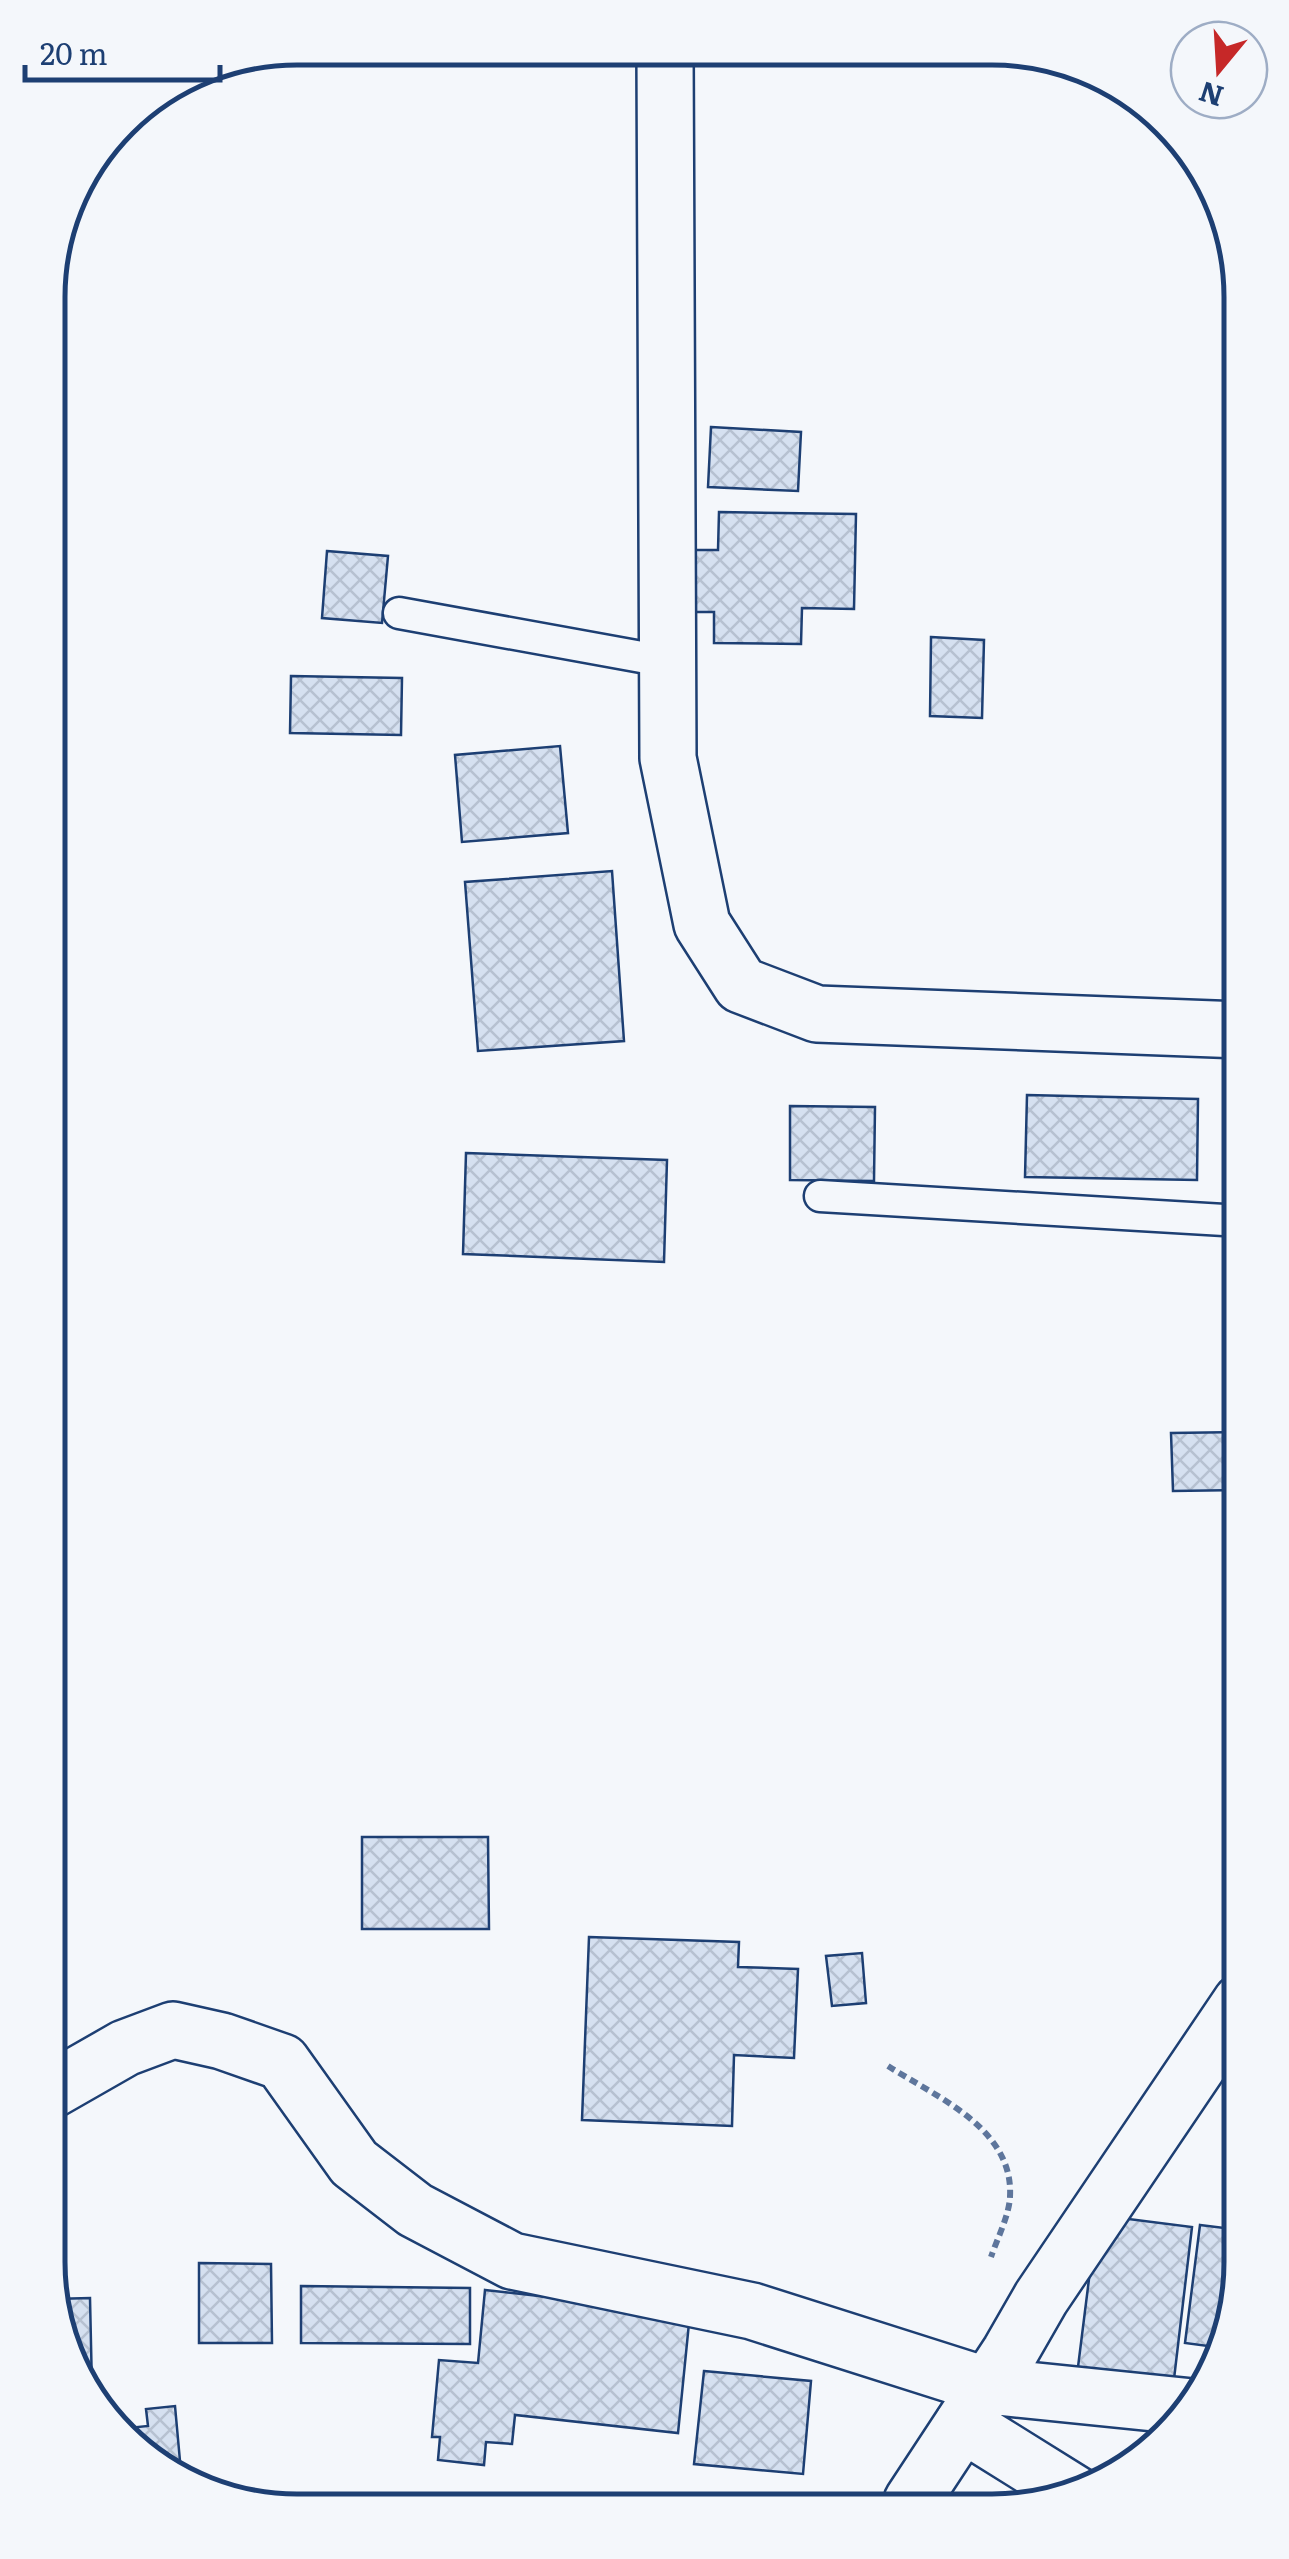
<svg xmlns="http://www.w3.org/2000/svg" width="1289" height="2559" font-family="Literata,serif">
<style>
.building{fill:url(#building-cross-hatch);stroke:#1d3f73;stroke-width:2.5}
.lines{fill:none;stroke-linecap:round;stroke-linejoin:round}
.service-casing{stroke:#1d3f73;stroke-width:35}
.minor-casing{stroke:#1d3f73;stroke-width:60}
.tertiary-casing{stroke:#1d3f73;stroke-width:60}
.path{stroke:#5e769c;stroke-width:6;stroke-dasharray:8 5;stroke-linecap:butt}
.service{stroke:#f4f7fb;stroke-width:30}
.minor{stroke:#f4f7fb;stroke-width:55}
.tertiary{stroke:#f4f7fb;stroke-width:55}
.rim{fill:none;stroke:#1d3f73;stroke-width:5}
</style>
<defs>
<pattern id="building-cross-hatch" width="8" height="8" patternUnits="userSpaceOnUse" patternTransform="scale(2.5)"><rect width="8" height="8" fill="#d5e0f0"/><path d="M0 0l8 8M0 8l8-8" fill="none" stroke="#b6c1d1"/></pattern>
</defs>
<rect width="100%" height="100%" fill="#f4f7fb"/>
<!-- building -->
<path class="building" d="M711,427L801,432L798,491L708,487Z
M719,512L856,514L854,609L802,608L801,644L714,643V612H688L690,550H718Z
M327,551L388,556L382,623L322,618Z
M931,637L984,640L982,718L930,716Z
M291,676L402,678L401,735L290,733Z
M560,746L568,833L462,842L455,755Z
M612,871L624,1041L478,1051L465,882Z
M1027,1095L1198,1099L1197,1180L1025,1177Z
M790,1106L875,1107L874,1181L790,1180Z
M466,1153L667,1160L664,1262L463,1254Z
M1229,1228L1241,1229V1277L1227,1276Z
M1241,1432V1490L1173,1491L1171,1433Z
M362,1837H488L489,1929H362Z
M589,1937L739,1942L738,1967L798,1969L794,2058L734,2055L732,2126L582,2120Z
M862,1953L866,2003L832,2006L826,1956Z
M1097,2215L1192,2227L1174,2379L1078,2367Z
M1200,2225L1241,2230V2279L1215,2347L1185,2343Z
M199,2263L271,2264L272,2343H199Z
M301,2286L470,2288V2344L301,2343Z
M485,2290L690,2313L678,2433L515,2415L512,2444L486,2442L484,2465L438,2460L440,2437H432L439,2360L478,2363Z
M90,2298L92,2389L61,2342L53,2299Z
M704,2371L811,2381L803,2474L694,2464Z
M175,2406L181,2472L133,2450L119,2429L148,2426L146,2409Z
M675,2494V2504L509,2506V2502Z"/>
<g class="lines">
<defs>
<path id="service" d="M399,613L669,662
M820,1196L1241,1221"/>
<path id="minor" d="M665,50L668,758L702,924L741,985L817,1014L1241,1030
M48,2092L125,2048L173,2030L222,2041L282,2062L354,2163L415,2210L512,2261L752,2311L988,2386L1193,2407
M963,2424L1077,2495"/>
<path id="tertiary" d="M912,2501L1010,2352L1041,2298L1241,2002"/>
</defs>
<!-- service casing -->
<use href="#service" class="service-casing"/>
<!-- minor casing -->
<use href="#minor" class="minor-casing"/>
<!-- tertiary casing -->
<use href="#tertiary" class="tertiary-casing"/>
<!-- path -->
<path class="path" d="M888,2066C936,2097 1014,2128 1010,2197C1009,2216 997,2239 991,2257"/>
<!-- service -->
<use href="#service" class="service"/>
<!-- minor -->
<use href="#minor" class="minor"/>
<!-- tertiary -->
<use href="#tertiary" class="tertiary"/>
</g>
<!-- crop -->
<path d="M0 0H1289V2559H0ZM297 65H992A232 232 0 0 1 1224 297V2262A232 232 0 0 1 992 2494H297A232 232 0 0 1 65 2262V297A232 232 0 0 1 297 65Z" fill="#f4f7fb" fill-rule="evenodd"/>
<path class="rim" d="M297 65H992A232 232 0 0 1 1224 297V2262A232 232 0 0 1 992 2494H297A232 232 0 0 1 65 2262V297A232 232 0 0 1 297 65Z"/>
<!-- north arrow -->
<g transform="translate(1219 70) rotate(198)"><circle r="48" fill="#f4f7fb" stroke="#9eadc5" stroke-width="2.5"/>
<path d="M0-8L18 38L0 25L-18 38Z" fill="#c62828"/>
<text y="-15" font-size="28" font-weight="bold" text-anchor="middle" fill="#1d3f73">N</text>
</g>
<!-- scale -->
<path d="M25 65v15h195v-15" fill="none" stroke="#1d3f73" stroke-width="5"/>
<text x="40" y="65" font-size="30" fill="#1d3f73" stroke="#f4f7fb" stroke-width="8" paint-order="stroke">20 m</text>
</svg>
